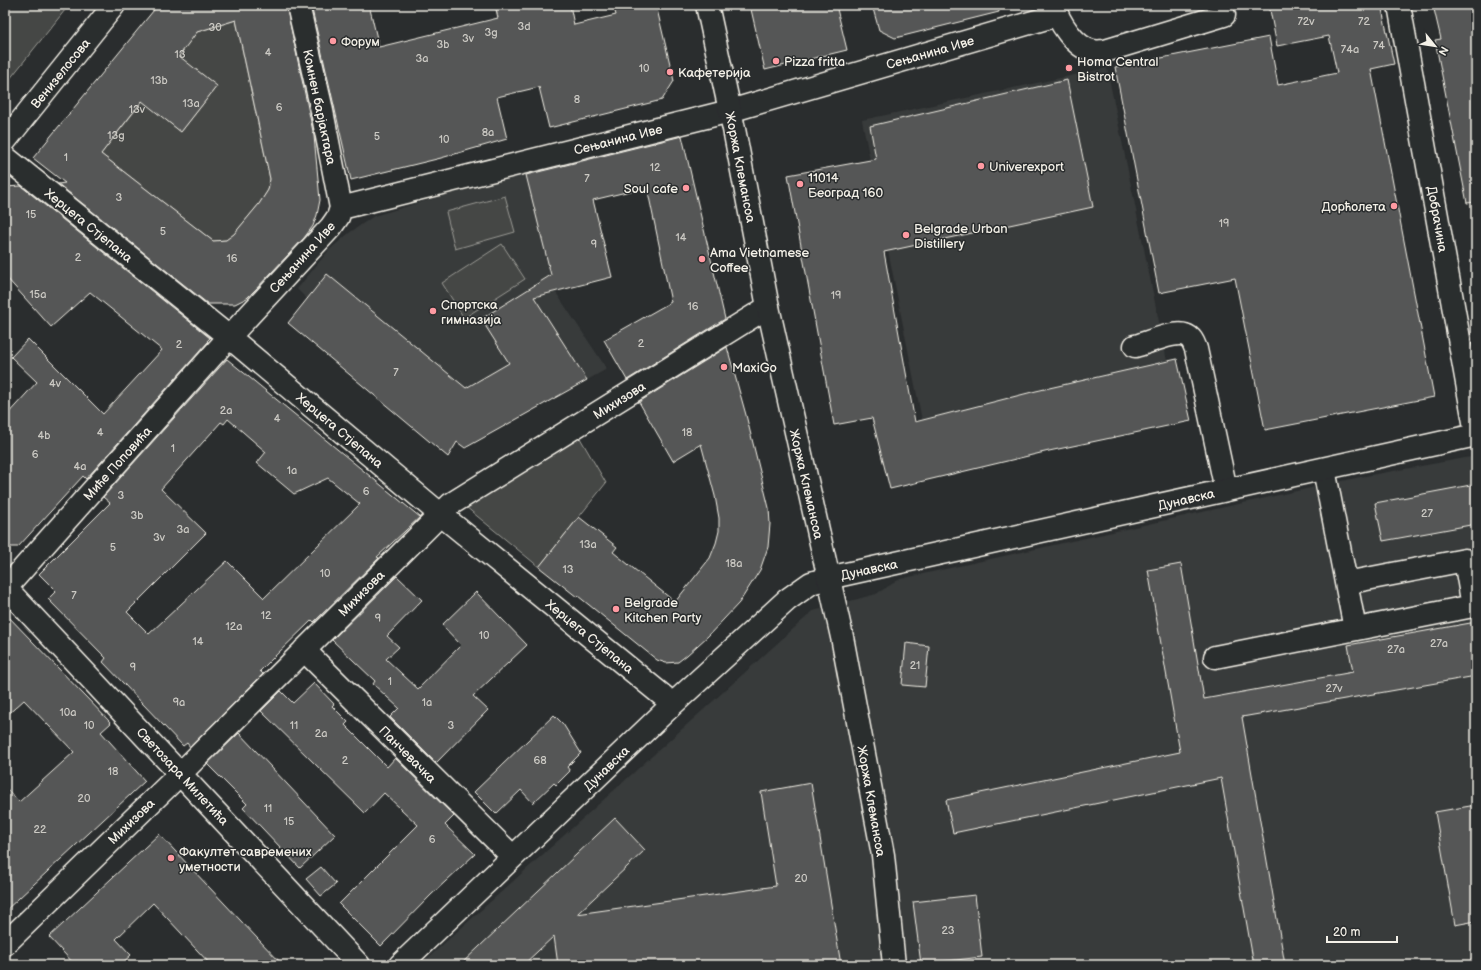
<svg xmlns="http://www.w3.org/2000/svg" width="1481" height="970" font-family="'Balsamiq Sans',sans-serif">
<style>
.built{fill:#373a3a}
.green{fill:#444645;stroke:#9c9c96;fill-rule:evenodd}
.building{fill:#555756;stroke:#f4f1e8;fill-rule:evenodd}
.lines{fill:none;stroke-linecap:round;stroke-linejoin:round}
.minor-casing{stroke:#f4f1e8;stroke-width:25}
.major-casing{stroke:#f4f1e8;stroke-width:25}
.minor{stroke:#2a2d2e;stroke-width:22}
.major{stroke:#2a2d2e;stroke-width:22}
.poi-dot{fill:#ff9aa2;stroke:#2a2d2e;stroke-width:1.5}
.labels{text-anchor:middle;stroke-width:3;stroke-linejoin:round;paint-order:stroke}
.number-label{font-size:11px;fill:#cccac4}
.poi-label{font-size:13px;fill:#f4f1e8;stroke:#2a2d2e;text-anchor:start}
.street-label{font-size:13px;fill:#f4f1e8;stroke:#2a2d2e}
</style>
<rect width="100%" height="100%" fill="#2a2d2e"/>
<filter id="ink" filterUnits="userSpaceOnUse"><feTurbulence type="fractalNoise" baseFrequency=".025" numOctaves="2"/><feDisplacementMap in="SourceGraphic" scale="8" xChannelSelector="R" yChannelSelector="G"/><feConvolveMatrix kernelMatrix="1 2 1 2 8 2 1 2 1" color-interpolation-filters="sRGB"/></filter>
<g filter="url(#ink)">
<!-- built -->
<path class="built" d="M1107,68L1167,361L1035,391L922,420L862,120Z
M525,171L555,291L607,369L465,448L456,442L448,457L288,323L307,299L297,289L329,250L349,233L374,216Z
M1476,456V965H420L813,611L876,594L900,579L1360,477Z"/>
<!-- green -->
<path class="green" d="M5,5H69L5,85Z
M236,20L270,179L268,190L259,204L234,234L226,240L213,241L101,154L197,32ZM217,86L181,132L166,120Z
M505,196L515,232L455,249L446,212Z
M502,244L525,279L464,318L442,283Z
M580,438L606,483L539,567L466,507Z"/>
<!-- building -->
<path class="building" d="M158,5H286L314,136L320,200L317,215L313,226L304,238L256,289L247,298L235,304H208L58,184L65,183L33,158ZM236,20L270,179L268,190L259,204L234,234L226,240L213,241L101,154L142,101L181,132L217,86L179,56L197,32Z
M311,5H369L379,47L498,18L495,5H570L574,25L616,15L613,5H656L674,81L662,100L549,128L539,87L497,97L507,139L441,158L351,180Z
M750,5H836L847,50L765,70Z
M872,5H998L999,12L895,38L879,30Z
M1269,5H1381L1394,64L1371,69L1434,397L1265,430L1235,278L1159,293L1115,67L1269,37L1278,85L1337,73L1329,36L1277,46Z
M1433,5H1476V202L1467,203L1435,40L1441,39Z
M1067,80L1093,207L884,252L915,422L1036,391L1177,359L1191,421L1049,451L890,489L872,418L834,425L788,175L876,159L870,126Z
M682,136L725,319L627,380L604,340L671,302L647,187L593,200L612,277L534,297L587,380L465,448L457,442L448,457L288,323L327,274L466,388L509,363L481,319L551,275L526,175Z
M21,186L210,338L207,341L208,342L86,479L83,476L18,547H5V417L37,382L11,357L28,339L103,414L162,350L90,292L51,327L5,276V187Z
M727,347L746,415L769,508L770,524L768,547L760,570L739,603L708,636L687,655L678,662L666,663L657,660L578,596L577,597L539,567L579,517L617,547L613,552L675,602L710,558L716,543L719,531V518L715,496L701,444L673,461L639,402Z
M227,359L420,517L377,557L379,558L314,622L312,620L273,658L260,671L263,674L190,747L187,743L183,746L103,662L106,658L48,599L56,591L39,574L110,503L103,497ZM228,419L266,452L257,463L294,494L328,478L360,504L264,598L227,561L149,634L127,612L206,533L161,489L221,422L224,424Z
M1476,484V524L1383,541L1375,503Z
M1181,564L1204,699L1353,672L1348,645L1476,622V676L1242,717L1285,965H1254L1221,778L953,833L946,800L1180,752L1148,570Z
M397,576L422,600L387,636L399,647L386,659L418,689L461,645L442,625L476,592L527,645L473,696L488,710L436,763L390,717L399,708L373,684L375,681L332,640Z
M5,613L111,723L101,732L145,781L5,911V787L19,802L74,752L24,700L5,717Z
M906,643L929,646L925,687L902,685Z
M314,683L334,704L332,706L348,722L345,725L387,767L395,758L454,816L445,825L475,854L431,895L381,946L339,904L418,825L384,793L365,813L261,711L281,691L293,703Z
M554,715L563,724L581,753L567,767L570,771L556,785L554,783L533,803L521,790L496,814L474,792Z
M239,733L335,835L300,868L243,808L247,804L207,764Z
M811,783L841,965H558L554,936L523,965H460L615,818L645,850L577,914L776,886L761,792Z
M1476,805V921L1455,925L1435,812Z
M159,834L257,938L283,965H211L153,903L116,939L131,955L120,965H75L49,937Z
M321,867L336,884L321,896L306,879Z
M975,895L982,957L921,964L913,902Z"/>
<g class="lines">
<defs>
<path id="minor" d="M298,5L321,106L341,208
M1054,5C1058,21 1075,48 1093,51C1097,52 1101,51 1105,51L1224,15
M1399,5L1476,433
M5,141L114,5
M5,157L229,337L440,514L673,704
M1135,346C1147,343 1174,331 1185,335C1192,337 1194,344 1196,349L1226,490
M1324,469L1355,629
M5,587L359,965
M5,589L229,337L331,227L338,217L341,208L730,111L1057,15
M304,650L513,857
M1215,657L1473,606L1465,560L1346,583
M5,944L181,773L451,504L768,307
M400,965L673,704L787,600L811,583L828,578"/>
<path id="major" d="M707,5L734,129L768,307L842,637L883,855L894,965
M828,578L1476,435"/>
</defs>
<!-- minor casing -->
<use href="#minor" class="minor-casing"/>
<!-- major casing -->
<use href="#major" class="major-casing"/>
<!-- minor -->
<use href="#minor" class="minor"/>
<!-- major -->
<use href="#major" class="major"/>
</g>
</g>
<!-- markers -->
<g class="poi-dot">
<circle cx="333" cy="41" r="4"/>
<circle cx="776" cy="61" r="4"/>
<circle cx="1069" cy="68" r="4"/>
<circle cx="670" cy="72" r="4"/>
<circle cx="981" cy="166" r="4"/>
<circle cx="800" cy="184" r="4"/>
<circle cx="686" cy="188" r="4"/>
<circle cx="1394" cy="206" r="4"/>
<circle cx="906" cy="235" r="4"/>
<circle cx="702" cy="259" r="4"/>
<circle cx="433" cy="311" r="4"/>
<circle cx="724" cy="367" r="4"/>
<circle cx="616" cy="609" r="4"/>
<circle cx="171" cy="858" r="4"/>
</g>
<g class="labels">
<!-- number labels -->
<g class="number-label">
<text x="1306" y="25">72v</text>
<text x="1364" y="25">72</text>
<text x="524" y="30">3d</text>
<text x="215" y="31">30</text>
<text x="491" y="36">3g</text>
<text x="468" y="42">3v</text>
<text x="443" y="48">3b</text>
<text x="1379" y="49">74</text>
<text x="1350" y="53">74a</text>
<text x="268" y="56">4</text>
<text x="180" y="58">13</text>
<text x="422" y="62">3a</text>
<text x="644" y="72">10</text>
<text x="159" y="84">13b</text>
<text x="577" y="103">8</text>
<text x="191" y="107">13a</text>
<text x="279" y="111">6</text>
<text x="137" y="113">13v</text>
<text x="488" y="136">8a</text>
<text x="116" y="139">13g</text>
<text x="377" y="140">5</text>
<text x="444" y="143">10</text>
<text x="66" y="161">1</text>
<text x="655" y="171">12</text>
<text x="587" y="182">7</text>
<text x="119" y="201">3</text>
<text x="31" y="218">15</text>
<text x="1224" y="227">19</text>
<text x="163" y="235">5</text>
<text x="681" y="241">14</text>
<text x="594" y="248">9</text>
<text x="78" y="261">2</text>
<text x="232" y="262">16</text>
<text x="38" y="298">15a</text>
<text x="836" y="299">19</text>
<text x="693" y="310">16</text>
<text x="641" y="347">2</text>
<text x="179" y="348">2</text>
<text x="396" y="376">7</text>
<text x="55" y="387">4v</text>
<text x="226" y="414">2a</text>
<text x="277" y="422">4</text>
<text x="100" y="436">4</text>
<text x="687" y="436">18</text>
<text x="44" y="439">4b</text>
<text x="173" y="452">1</text>
<text x="35" y="458">6</text>
<text x="80" y="470">4a</text>
<text x="292" y="474">1a</text>
<text x="366" y="495">6</text>
<text x="121" y="499">3</text>
<text x="1427" y="517">27</text>
<text x="137" y="519">3b</text>
<text x="183" y="533">3a</text>
<text x="159" y="541">3v</text>
<text x="588" y="548">13a</text>
<text x="113" y="551">5</text>
<text x="734" y="567">18a</text>
<text x="568" y="573">13</text>
<text x="325" y="577">10</text>
<text x="74" y="599">7</text>
<text x="266" y="619">12</text>
<text x="378" y="622">9</text>
<text x="234" y="630">12a</text>
<text x="484" y="639">10</text>
<text x="198" y="645">14</text>
<text x="1439" y="647">27a</text>
<text x="1396" y="653">27a</text>
<text x="915" y="669">21</text>
<text x="133" y="671">9</text>
<text x="390" y="685">1</text>
<text x="1334" y="692">27v</text>
<text x="179" y="706">9a</text>
<text x="427" y="706">1a</text>
<text x="68" y="716">10a</text>
<text x="89" y="729">10</text>
<text x="294" y="729">11</text>
<text x="451" y="729">3</text>
<text x="321" y="737">2a</text>
<text x="345" y="764">2</text>
<text x="540" y="764">68</text>
<text x="113" y="775">18</text>
<text x="84" y="802">20</text>
<text x="268" y="812">11</text>
<text x="289" y="825">15</text>
<text x="40" y="833">22</text>
<text x="432" y="843">6</text>
<text x="801" y="882">20</text>
<text x="948" y="934">23</text>
</g>
<!-- poi labels -->
<g class="poi-label">
<text x="341" y="46">Форум</text>
<text x="784" y="66">Pizza fritta</text>
<text x="1077" y="66">Homa Central<tspan x="1077" dy="15">Bistrot</tspan></text>
<text x="678" y="77">Кафетерија</text>
<text x="989" y="171">Univerexport</text>
<text x="808" y="182">11014<tspan x="808" dy="15">Београд 160</tspan></text>
<text x="678" y="193" text-anchor="end">Soul cafe</text>
<text x="1386" y="211" text-anchor="end">Дорћолета</text>
<text x="914" y="233">Belgrade Urban<tspan x="914" dy="15">Distillery</tspan></text>
<text x="710" y="257">Ama Vietnamese<tspan x="710" dy="15">Coffee</tspan></text>
<text x="441" y="309">Спортска<tspan x="441" dy="15">гимназија</tspan></text>
<text x="732" y="372">MaxiGo</text>
<text x="624" y="607">Belgrade<tspan x="624" dy="15">Kitchen Party</tspan></text>
<text x="179" y="856">Факултет савремених<tspan x="179" dy="15">уметности</tspan></text>
</g>
<!-- street labels -->
<g class="street-label">
<text transform="translate(930 52) rotate(-16)" y="5">Сењанина Иве</text>
<text transform="translate(60 73) rotate(-51)" y="5">Венизелосова</text>
<text transform="translate(320 107) rotate(78)" y="5">Комнен барјактара</text>
<text transform="translate(618 139) rotate(-14)" y="5">Сењанина Иве</text>
<text transform="translate(741 167) rotate(79)" y="5">Жоржа Клемансоа</text>
<text transform="translate(1438 219) rotate(80)" y="5">Добрачина</text>
<text transform="translate(89 225) rotate(39)" y="5">Херцега Стјепана</text>
<text transform="translate(302 257) rotate(-48)" y="5">Сењанина Иве</text>
<text transform="translate(619 400) rotate(-32)" y="5">Михизова</text>
<text transform="translate(340 430) rotate(40)" y="5">Херцега Стјепана</text>
<text transform="translate(117 463) rotate(-48)" y="5">Миће Поповића</text>
<text transform="translate(807 484) rotate(77)" y="5">Жоржа Клемансоа</text>
<text transform="translate(1186 499) rotate(-13)" y="5">Дунавска</text>
<text transform="translate(869 569) rotate(-12)" y="5">Дунавска</text>
<text transform="translate(361 593) rotate(-45)" y="5">Михизова</text>
<text transform="translate(590 636) rotate(39)" y="5">Херцега Стјепана</text>
<text transform="translate(408 754) rotate(45)" y="5">Панчевачка</text>
<text transform="translate(606 768) rotate(-44)" y="5">Дунавска</text>
<text transform="translate(183 776) rotate(47)" y="5">Светозара Милетића</text>
<text transform="translate(872 801) rotate(80)" y="5">Жоржа Клемансоа</text>
<text transform="translate(131 821) rotate(-44)" y="5">Михизова</text>
</g>
</g>
<!-- margin -->
<rect width="1481" height="970" fill="none" stroke="#2a2d2e" stroke-width="20"/>
<rect x="10" y="10" width="1461" height="950" fill="none" stroke="#f4f1e8" stroke-width="1.5" filter="url(#ink)"/>
<!-- north arrow -->
<g transform="translate(1435 46) rotate(120)" stroke="#2a2d2e" stroke-width="3" paint-order="stroke">
<path d="M0-3L7 15L0 10L-7 15Z" fill="#f4f1e8"/>
<text y="-6" font-size="11" font-weight="bold" text-anchor="middle" fill="#f4f1e8">N</text>
</g>
<!-- scale -->
<path d="M1327 936v6h70v-6" fill="none" stroke="#f4f1e8" stroke-width="2"/>
<text x="1333" y="936" font-size="12" fill="#f4f1e8" stroke="#2a2d2e" stroke-width="3" paint-order="stroke">20 m</text>
</svg>
